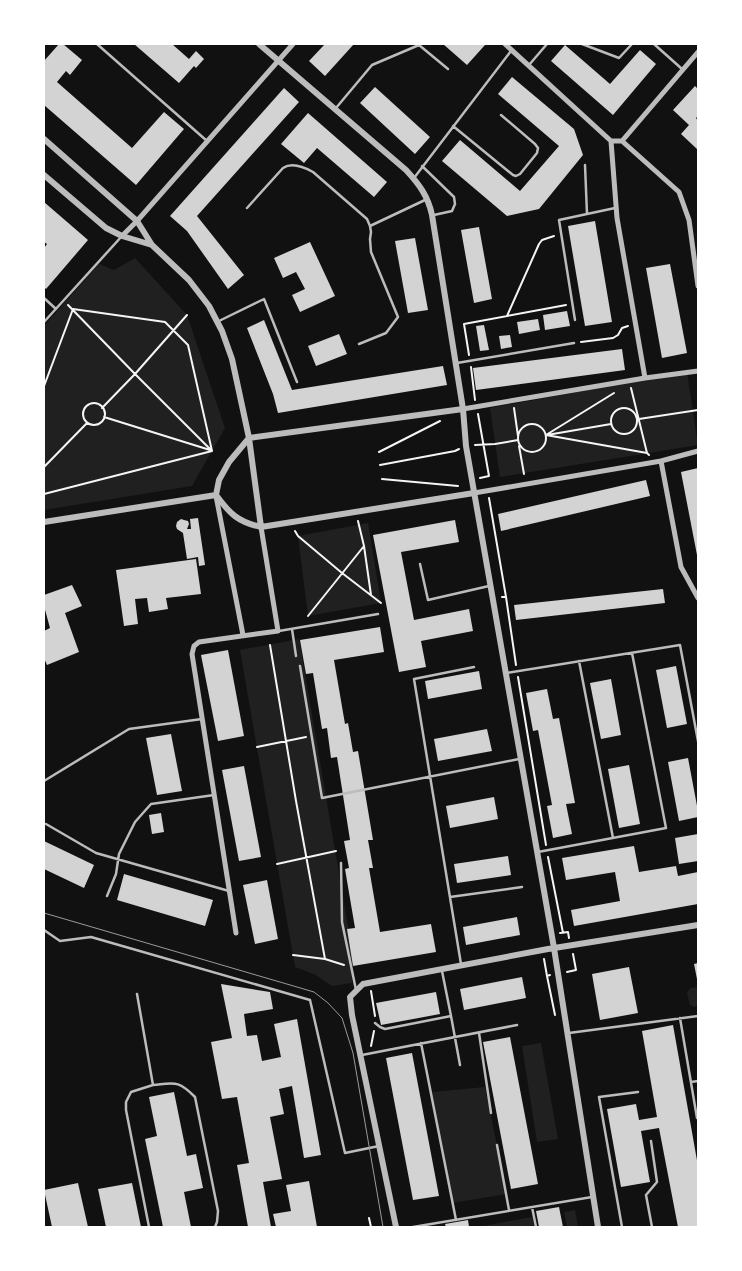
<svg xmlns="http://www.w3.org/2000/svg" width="742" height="1271" font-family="Commissioner,sans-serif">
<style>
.green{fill:#202020}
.building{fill:#d3d3d3}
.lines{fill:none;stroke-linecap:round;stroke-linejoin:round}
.path{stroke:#f5f5f5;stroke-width:2}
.service{stroke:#bcbcbc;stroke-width:2.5}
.minor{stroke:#bcbcbc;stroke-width:5}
.tertiary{stroke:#bcbcbc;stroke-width:6}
.tram{stroke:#9a9a9a;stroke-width:1}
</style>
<rect width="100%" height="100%" fill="#111"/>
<!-- green -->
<path class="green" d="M135,258L187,315L225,428L192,486L44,510V326L99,264L114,270Z
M687,372L698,445L500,477L490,408Z
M368,523L381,603L308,616L298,536Z
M299,639L352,949V983L332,986L316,975L295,967L240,650Z
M698,987V1006L694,1007L690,1005L687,993L690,988Z
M541,1043L558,1139L537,1142L522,1046Z
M485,1087L507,1194L452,1203L432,1092Z
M575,1210L578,1227H567L564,1212Z
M532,1217L534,1227H477Z"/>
<!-- building -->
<path class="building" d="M59,44H63L82,60L70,75L66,71L57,82L132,148L164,112L184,129L136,185L44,105V61Z
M134,44H172L189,59L196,51L204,59L196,68L194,66L179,83Z
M325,44H354L325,76L309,61Z
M443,44H483L485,45L467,65Z
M565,45L610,84L640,50L656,64L613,115L551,61Z
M512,77L574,129L583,155L539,209L507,216L442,161L460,140L520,191L559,146L498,94Z
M695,86L698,89V116L696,118L698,121V150L681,134L689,125L673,110Z
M375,87L430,137L415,154L360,103Z
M284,88L299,102L197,216L244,275L228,289L187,231L170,216Z
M308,113L387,182L374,197L317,148L304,163L281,144Z
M44,202L88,240L46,289L44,287V248L47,244L44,242Z
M595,221L612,322L585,326L568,226Z
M479,227L492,299L474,303L461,230Z
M415,238L428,310L408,313L395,241Z
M310,242L335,296L300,312L292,295L305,289L296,272L283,278L274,258Z
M670,264L687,353L662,358L646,268Z
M567,311L570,326L545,330L543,315Z
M538,319L540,330L519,334L517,322Z
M264,320L292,390L443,366L447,385L278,413L273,394L247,328Z
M484,325L489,350L480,351L476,326Z
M339,334L347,354L316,366L308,346Z
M510,335L512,347L501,349L499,336Z
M622,349L625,370L476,390L473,368Z
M698,468V555H697L681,472Z
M646,480L650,496L501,531L498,514Z
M198,518L205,565L199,566L198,557L187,559L183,533L177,529L176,526L177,522L181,519L184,520L188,521L189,524L187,529H191L190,519Z
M455,520L459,542L401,552L414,620L469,609L473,631L421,641L426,667L399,672L373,535Z
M196,559L201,594L166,598L168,609L149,612L147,598L135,599L138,624L124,626L116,570Z
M72,585L82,606L65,613L79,652L47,665L44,658V631L50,628L44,606V595Z
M663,589L665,603L516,620L514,605Z
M380,627L384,652L334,660L345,724L348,723L353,752L358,751L373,840H368L373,868H369L380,932L431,924L436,952L353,966L347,929L355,928L345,869L349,868L344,841L350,840L337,757L331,758L327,728L322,729L313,673L306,674L300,640Z
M228,650L244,736L218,741L201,655Z
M676,666L687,724L667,728L656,670Z
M479,671L482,689L428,699L425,681Z
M611,679L621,735L601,739L590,683Z
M547,689L553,719L559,718L575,803L566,804L572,834L553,838L547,806L552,805L538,730L533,731L526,693Z
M487,729L492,751L438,761L434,739Z
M171,734L182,791L157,795L146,738Z
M688,758L698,811V817L679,821L668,762Z
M629,765L640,824L619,828L608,769Z
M244,766L261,857L239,861L222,770Z
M494,797L498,819L450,828L446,806Z
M161,813L164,832L152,834L149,815Z
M698,834V861L679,864L675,838Z
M44,841L94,865L84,888L44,869Z
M634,846L639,872L676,866L678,876L698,872V904L574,926L571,910L620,901L615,872L566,880L562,858Z
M508,856L511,875L457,883L454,864Z
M124,874L213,900L205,926L117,900Z
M267,880L278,939L255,944L243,885Z
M517,917L520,935L466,945L463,927Z
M698,963V979H697L694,964Z
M629,967L638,1013L600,1020L592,974Z
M522,977L526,998L464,1010L460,989Z
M221,984L270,992L273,1009L244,1014L247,1036L257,1035L262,1061L281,1057L274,1024L297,1019L321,1155L304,1158L292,1086L279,1089L284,1114L270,1117L282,1179L263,1182L271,1227H248L237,1165L249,1163L237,1097L222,1099L211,1042L232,1038Z
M436,992L440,1014L381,1025L376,1003Z
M673,1025L698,1166V1227H678L659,1128L641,1131L650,1182L621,1187L607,1109L636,1104L639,1120L657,1117L642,1031Z
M510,1037L538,1184L511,1189L483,1042Z
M412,1053L439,1196L413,1200L386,1058Z
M174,1092L187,1156L196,1154L203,1188L184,1192L191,1227H163L145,1139L157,1136L149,1097Z
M309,1181L317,1227H276L273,1214L291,1211L286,1185Z
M78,1183L88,1227H52L44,1190Z
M132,1183L141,1227H106L98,1189Z
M559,1207L563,1227H539L536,1211Z
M468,1220L469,1227H446L445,1224Z"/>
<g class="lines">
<!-- path -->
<path class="path" d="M68,305L135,374L212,451
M507,316L539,244L542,240L554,236
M581,342L613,338L618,335L622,328L628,326
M469,355L464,324L566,305
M471,367L475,400
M44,386L73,309L165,322L188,345L212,451
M631,388L647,453L649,455
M83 414a11 11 0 1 1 22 0a11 11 0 1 1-22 0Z
M611 421a13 13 0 1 1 26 0a13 13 0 1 1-26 0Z
M102,408L135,374L187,315
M514,408L518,436
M478,414L489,476L480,478
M104,417L210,450
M639,419L698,410
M518 438a14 14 0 1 1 28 0a14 14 0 1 1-28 0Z
M546,435L614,393
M546,435L647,453
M547,435L611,424
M475,445L495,444L518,440
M519,446L524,474
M379,452L440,421
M380,465L455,451L459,449
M44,467L87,423
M382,479L458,486
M44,494L212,451
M489,498L506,597
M295,531L298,536L342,573L381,603
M364,546L371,595
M502,597H506L516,665
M308,616L364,546L358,521
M270,645L296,801L325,959
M518,677L546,845
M257,747L306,737
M548,857L563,933
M277,864L336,851
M560,933L568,932L569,938
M293,955L325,959L344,965
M544,959L547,976L550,975
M567,972L576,970L573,954
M547,976L555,1015
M371,991L375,1016
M371,1046L374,1031
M369,1218L371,1227"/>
<!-- service -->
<path class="service" d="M97,44L207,141
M582,44L619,58L632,44
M654,44L682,69
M419,45L448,69
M529,65L547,44
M336,108L372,65L419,45
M453,126L513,175L516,176L520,174L537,153L538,148L535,144L501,115
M585,165L587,214
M422,166L454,197L455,204L452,211L434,215
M414,178L511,51
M247,208L283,168C292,162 304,167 313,172L367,219L370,226L371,232L370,239L371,252L398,317L386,333L359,344
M370,226L425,200
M44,298L56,309
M575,320L559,220L615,208
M219,321L264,299L297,382
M44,322L122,236
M457,363L574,343
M420,564L428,600L489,586
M292,629L296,656
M279,631L378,614
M579,661L613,838
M300,666L322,798L519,759
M507,673L680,645L698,741
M44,781L129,729L202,719
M46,824L96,853L229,891
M538,852L666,828L632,653
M341,863L342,922L356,990
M107,896L116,874L119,854L135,822L151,804L214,795
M450,897L522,887
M44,930L60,941L91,937L310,1000L345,1153L379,1146
M461,964L414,679L474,667
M137,994L153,1085L131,1092L126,1102V1110L149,1227
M451,1016L460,1065
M680,1018L697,1118
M375,1023L380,1027L385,1029L451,1016L442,971
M479,1033L491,1113
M569,1033L698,1016
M421,1043L456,1220
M362,1055L517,1025
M691,1082L698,1081
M153,1085C175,1083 178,1080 195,1097L218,1211L217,1222L215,1227
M651,1141L657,1182L646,1195L652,1227
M497,1145L509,1210
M532,1207L536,1227
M413,1227L592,1197
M622,1227L599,1097L638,1092"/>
<!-- minor -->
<path class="minor" d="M505,44L611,141L617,218L645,378L698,371
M611,141H622L679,192L689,220L698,286
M622,141L698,52
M122,236L137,221L293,44
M463,409L645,378
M698,451L661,461L681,567L698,598
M474,493L661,461
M216,496L243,635
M236,933L192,654L194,646L199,642L278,631L261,527"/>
<!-- tertiary -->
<path class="tertiary" d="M259,44L406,170C419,184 428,196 432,215L463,409L466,446L554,948L598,1227
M44,139L137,221L152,245L189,280L209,306L222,331L232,359L249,438L261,527
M44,175L106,228L122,236L152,245
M463,409L249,438L229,462L219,480L216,495C230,514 238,522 261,527L474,493
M44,522L216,495
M396,1227L352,1015L350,997L363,984L548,949L698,925"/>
<!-- tram -->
<path class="tram" d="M44,913L297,987L314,992L328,1003L342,1018L353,1053L383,1227"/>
</g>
<!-- border -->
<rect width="742" height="1271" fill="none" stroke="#ffffff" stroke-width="90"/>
</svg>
